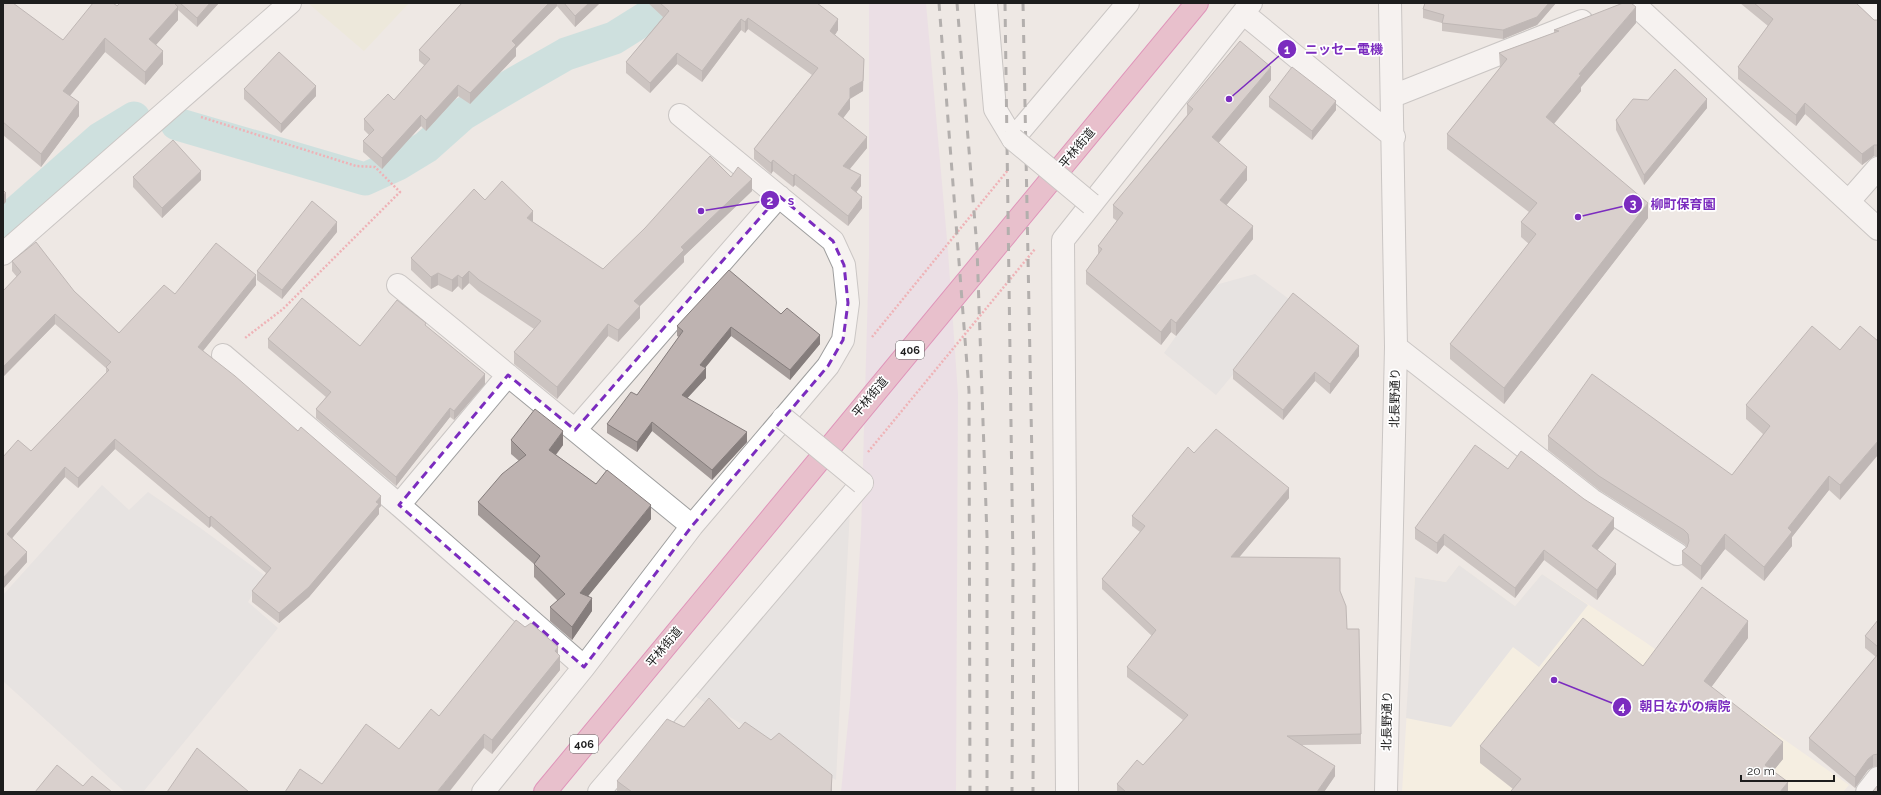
<svg xmlns="http://www.w3.org/2000/svg" width="1881" height="795" font-family="Raleway,'Noto Sans JP',sans-serif">
<style>
.industrial{fill:#e6d6e6}
.education{fill:#fdf6de}
.farmland{fill:#ebe8d0}
.parking{fill:#ddd}
.lines{fill:none;stroke-linecap:round;stroke-linejoin:round}
.canal{stroke:#a7d8d8;stroke-width:33}
.minor-casing{stroke:#9e9e9e;stroke-width:24}
.highway-casing{stroke:#cc3087;stroke-width:24}
.path{stroke:#ef7381;stroke-width:2.5;stroke-dasharray:2 2;stroke-linecap:butt}
.minor{stroke:#fff;stroke-width:22}
.highway{stroke:#e091b0;stroke-width:22}
.rail{stroke:#6b6b6b;stroke-width:3;stroke-dasharray:8 8;stroke-linecap:butt}
.minor-bridge-casing{stroke:#9e9e9e;stroke-width:24;stroke-linecap:butt}
.minor-bridge{stroke:#fff;stroke-width:22}
.wall{fill:#a39a98}
.shaded-wall{fill:#857d7c}
.building{fill:#beb3b1;stroke:#857d7c}
.marked{fill:none;stroke:#7b2cbf;stroke-width:3;stroke-dasharray:8 5;stroke-linejoin:round}
.labels{text-anchor:middle;stroke-width:3.5;stroke-linejoin:round;paint-order:stroke}
.shield{fill:#fff;stroke:#616161;stroke-width:1}
.shield-label{font-size:11px;font-weight:bold;fill:#1d1d1d}
.street-label{font-size:12px;fill:#1d1d1d;stroke:#fff}
.leader{fill:none;stroke:#7b2cbf;stroke-width:1.5}
.callout-dot{fill:#7b2cbf;stroke:#fff;stroke-width:1.5}
.mark-label{font-size:12px;text-anchor:middle;font-weight:bold;fill:#fff}
.callout-label{font-size:13px;text-anchor:middle;font-weight:bold;fill:#7b2cbf;stroke:#fff;stroke-width:3.5;stroke-linejoin:round;paint-order:stroke}
</style>
<rect width="100%" height="100%" fill="#eee8e4"/>
<!-- industrial -->
<path class="industrial" d="M869,3H926L948,251L958,394L956,792H841L850,703L861,533L869,254Z"/>
<!-- education -->
<path class="education" d="M1459,565L1515,606L1542,574L1645,642L1849,785L1843,792H1402L1415,577L1446,582Z"/>
<!-- farmland -->
<path class="farmland" d="M308,3H409L364,51Z"/>
<!-- parking -->
<path class="parking" d="M1255,274L1293,302L1216,395L1164,353L1212,286Z
M102,485L129,510L148,492L199,527L264,575L248,602L278,628L143,792H125L3,681V595Z
M850,509L836,780L691,694Z
M1459,565L1515,606L1542,574L1588,605L1539,667L1513,647L1451,727L1406,718L1415,577L1446,582Z"/>
<g class="lines">
<!-- canal -->
<path class="canal" d="M177,124L365,179L398,164L426,147L463,114L517,82L566,54L614,38L654,13L659,3
M3,224L101,138L134,118"/>
<defs>
<path id="minor" d="M986,3L995,109L1013,139L1128,3
M1633,3L1878,229
M1862,3L1878,19
M1243,13L1394,137
M1393,96L1582,21
M1849,201L1878,168
M3,254L290,3
M398,285L692,526
M1396,347L1592,500L1677,554
M223,355L399,505L584,667
M575,430L779,196
M399,505L508,375
M483,792L584,667L692,526L828,366L843,340L848,303L844,265L833,241L680,115
M599,792L862,483
M1067,792L1063,240L1251,3
M1386,792L1396,347L1390,3
M1867,792L1878,778"/>
<path id="highway" d="M545,792L1197,3"/>
</defs>
<!-- minor casing -->
<use href="#minor" class="minor-casing"/>
<!-- highway casing -->
<use href="#highway" class="highway-casing"/>
<!-- path -->
<path class="path" d="M201,117L356,166L375,167L400,192L283,309L245,338
M872,337L1008,170
M868,452L1035,249"/>
<!-- minor -->
<use href="#minor" class="minor"/>
<!-- highway -->
<use href="#highway" class="highway"/>
<!-- rail -->
<path class="rail" d="M939,3L969,391L970,792
M957,3L977,248L987,537V792
M1005,3L1013,563L1012,792
M1023,3L1034,563L1033,792"/>
<defs>
<path id="minor-bridge" d="M1013,139L1091,204
M783,418L862,483"/>
</defs>
<!-- minor-bridge casing -->
<use href="#minor-bridge" class="minor-bridge-casing"/>
<!-- minor-bridge -->
<use href="#minor-bridge" class="minor-bridge"/>
</g>
<!-- wall -->
<path class="wall" d="M3,3L63,40L117,6L120,3H219L197,27L178,10V20L155,45L163,64L145,85L105,52L70,96L79,116L41,167L3,135Z
M462,3H600L575,27L557,6L516,48V56L470,104L458,96L426,131L421,126L382,169L363,152V141L369,135L364,130V119L394,100L425,66L419,61V50Z
M648,3H819L818,4L838,30L835,35L863,91L850,98V109L843,118L867,148L850,169L861,186L856,192L862,208L848,226L795,185L793,187L773,171L771,174L754,159V149L812,75L748,29L745,33L741,30L702,82L677,64L650,93L626,73V62L663,17Z
M1425,3H1556L1537,25L1503,39L1442,31V23L1423,18V9Z
M1740,3H1856L1874,20H1878V156H1874L1862,165L1805,114L1796,126L1738,79V67L1768,26Z
M1636,23L1581,87V91L1554,124L1648,218L1504,404L1450,359V344L1529,244L1521,237V222L1529,212L1447,149V134L1500,68L1499,53L1554,33V30Z
M1271,80L1218,143L1247,180L1226,205L1253,239L1176,336L1171,332L1161,345L1086,284V271L1098,255V246L1117,221L1113,218V205L1187,115V104Z
M244,89L316,96L281,133L244,99Z
M1269,97L1336,110L1312,140L1269,107Z
M1648,100L1707,108L1644,185L1616,130V120Z
M133,177L201,180L162,218L133,187Z
M731,177L752,191L684,256V262L640,306V318L618,342L608,336L557,399L514,364V352L534,329L479,292L469,283L462,290L458,286L452,292L438,285L431,289L411,270V258L485,200L533,222L603,269Z
M337,232L282,299L257,280V271Z
M12,261L74,291L119,333L175,294L256,285L203,351L381,506L379,508V514L309,597L279,623L252,602V591L266,573L211,526L209,528L115,449L78,488L65,477L12,538L27,562L3,589V457L31,451L106,373V368L55,324L3,377V291L17,277L12,271Z
M781,314L820,344L790,380L731,336L705,368L706,378L687,398L747,442L712,480L652,431L637,452L607,433V424L637,395L679,337L677,336V326Z
M1860,326L1840,500L1829,490L1792,537V546L1764,581L1725,549L1701,580L1682,565V551L1687,547L1684,544L1599,490L1548,450V436L1732,475L1763,434L1746,419V405L1840,350Z
M426,327L485,384L454,420L450,417L396,486L316,418V409L326,397L268,348V339L360,346Z
M1359,356L1330,394L1315,381L1283,420L1233,379V370Z
M511,440L563,445L556,455L596,484L651,519L588,596L592,611L572,640L550,621V607L558,601L534,577V564L478,515V502L519,461L511,454Z
M1194,453L1289,498L1239,557L1340,592L1347,629L1361,734V744L1302,745L1335,776L1324,792H1117V784L1143,765L1183,720L1127,677V667L1152,636L1102,589V579L1140,532L1132,526V516Z
M1508,469L1614,529L1597,550L1616,574L1597,600L1544,560L1515,598L1444,545L1437,554L1415,539V528Z
M1878,620V766L1873,767L1868,770L1855,788L1809,750V738L1876,657L1865,648V636Z
M1748,638L1711,687L1783,759L1773,771L1788,792H1511L1513,789L1480,763V746L1643,666Z
M558,654L560,670L492,754L484,748L322,784L399,749L439,716Z
M684,727L739,729L832,792H617V781Z"/>
<!-- shaded-wall -->
<path class="shaded-wall" d="M210,3H219L197,27V18Z
M549,3H557V6L516,48V56L470,104V93L512,41Z
M589,3H600L575,27V16Z
M1549,3H1556L1537,25L1503,39V30Z
M178,7V20L149,53V39Z
M1636,7V23L1581,87V91L1546,133V117L1579,74Z
M748,18V29L745,33V22Z
M741,19V30L702,82V71Z
M838,19V30L830,42V31Z
M105,38V52L63,104V91Z
M163,51V64L145,85V72Z
M677,53V64L650,93V83Z
M864,59L863,91L850,99V88Z
M1271,67V80L1212,151V137Z
M458,85V96L426,131V120Z
M316,86V96L281,133V124Z
M850,98V109L838,125V114Z
M1707,99V108L1644,185V175Z
M1336,101V110L1312,140V131Z
M79,102V116L41,167V154Z
M1805,103V114L1796,126V115Z
M421,115V126L382,169V158Z
M867,137V148L843,177V166Z
M1874,145V156L1862,165V154Z
M773,160V171L771,174V163Z
M1247,167V180L1220,213V200Z
M201,171V180L162,218V208Z
M795,174V185L793,187V176Z
M861,175V186L851,199V188Z
M752,179V191L684,256V262L640,306V318L618,342V330L634,301L681,247Z
M6,193V202L3,205V195Z
M862,197V208L848,226V216Z
M1648,203V218L1504,404V388Z
M533,211V222L527,218Z
M337,222V232L282,299V290Z
M1253,226V239L1176,336V323Z
M469,271V283L462,290V278Z
M438,273V285L431,289V277Z
M256,275V285L198,357V347Z
M458,275V286L452,292V280Z
M55,314V324L3,377V367Z
M1171,319V332L1161,345V332Z
M608,324V336L557,399V387Z
M731,327V336L700,374V365Z
M820,335V344L790,380V370Z
M1359,346V356L1330,394V384Z
M706,368V378L682,404V395Z
M1315,372V381L1283,420V410Z
M485,374V384L454,420V411Z
M450,408V417L396,486V477Z
M652,422V431L637,452V442Z
M563,431V445L549,463V450Z
M747,432V442L712,480V470Z
M115,439V449L78,488V478Z
M1878,441V455L1840,500V485Z
M65,467V477L7,544V534Z
M1829,476V490L1792,537V546L1764,581V567L1788,528Z
M1289,488V498L1231,567V557Z
M381,496V506L379,508V514L309,597L279,623V613Z
M651,505V519L580,606V593Z
M211,516V526L209,528V518Z
M1614,518V529L1592,557V546Z
M1444,534V545L1437,554V543Z
M1725,534V549L1701,580V566Z
M1544,550V560L1515,598V588Z
M27,552V562L3,589V578Z
M1616,564V574L1597,600V590Z
M592,598V611L572,640V627Z
M1748,621V638L1704,697V681Z
M558,647V658L560,656V670L492,754V740Z
M484,734V748L449,792H437Z
M1783,742V759L1765,781V765Z
M1873,755V767L1868,770L1855,788V777L1868,759Z
M1335,766V776L1324,792H1317Z
M832,775V792H831Z
M1788,782V792H1780Z"/>
<!-- building -->
<path class="building" d="M3,3H13L63,40L93,3H113L117,6L120,3H174L178,7L149,39L163,51L145,72L105,38L63,91L79,102L41,154L3,122Z
M180,3H210L197,18Z
M462,3H549L512,41L516,45L470,93L458,85L426,120L421,115L382,158L363,141L374,130L364,119L388,94L394,100L430,59L419,50Z
M564,3H589L575,16Z
M660,3H817L838,19L830,31L864,59L863,81L850,88V98L838,114L867,137L843,166L861,175L851,188L862,197L848,216L795,174L793,176L773,160L771,163L754,149L818,68L748,18L745,22L741,19L702,71L677,53L650,83L626,62L669,11Z
M1425,3H1549L1537,17L1503,30L1442,23L1444,15L1423,9Z
M1623,3H1631L1636,7L1579,74L1581,75L1546,117L1648,203L1504,388L1450,344L1536,234L1521,222L1537,203L1447,134L1507,59L1499,53L1559,31L1554,30Z
M1754,3H1856L1874,20H1878V145H1874L1862,154L1805,103L1796,115L1738,67L1773,19Z
M1240,41L1271,67L1212,137L1247,167L1220,200L1253,226L1176,323L1171,319L1161,332L1086,271L1102,249L1098,246L1123,213L1113,205L1193,109L1187,104Z
M279,52L316,86L281,124L244,89Z
M1292,67L1336,101L1312,131L1269,97Z
M1675,69L1707,99L1644,175L1616,120L1633,99L1648,100Z
M173,140L201,171L162,208L133,177Z
M710,156L731,177L738,167L752,179L681,247L684,250L634,301L640,306L618,330L608,324L557,387L514,352L541,321L479,280L469,271L462,278L458,275L452,280L438,273L431,277L411,258L474,189L485,200L502,181L533,211L527,218L603,269L645,228Z
M3,190L6,193L3,195Z
M312,201L337,222L282,290L257,271Z
M36,242L74,291L119,333L164,285L175,294L216,243L256,275L198,347L235,376L298,431L301,427L381,496L376,502L379,504L309,587L279,613L252,591L271,568L211,516L209,518L115,439L78,478L65,467L7,534L27,552L3,578V457L18,440L31,451L109,370L106,367L111,362L55,314L3,367V291L21,272L12,261Z
M729,270L781,314L787,308L820,335L790,370L731,327L700,365L706,368L682,395L747,432L712,470L652,422L637,442L607,424L631,392L637,395L683,331L677,326Z
M1293,293L1359,346L1330,384L1315,372L1283,410L1233,370Z
M302,298L360,346L397,300L426,323L425,325L485,374L454,411L450,408L396,477L316,409L331,392L268,339Z
M1812,326L1840,350L1860,326L1878,341V441L1840,485L1829,476L1788,528L1792,532L1764,567L1725,534L1701,566L1682,551L1687,547L1689,541L1688,534L1684,530L1599,476L1548,436L1592,374L1732,475L1770,426L1746,405Z
M535,409L563,431L549,450L596,484L607,470L651,505L580,593L592,598L572,627L550,607L565,594L534,564L540,556L478,502L502,474L526,455L511,440Z
M1216,429L1289,488L1231,557L1340,558V591L1346,606L1347,629H1359L1361,734L1287,736L1335,766L1317,792H1126L1117,784L1137,760L1143,765L1188,715L1127,667L1156,630L1102,579L1145,526L1132,516L1188,447L1194,453Z
M1475,445L1508,469L1521,451L1584,499L1614,518L1592,546L1616,564L1597,590L1544,550L1515,588L1444,534L1437,543L1415,528Z
M1702,587L1748,621L1704,681L1783,742L1765,765L1788,782L1780,792H1511V791L1521,779L1480,746L1583,618L1643,666Z
M516,620L525,627L531,623L558,647L555,651L560,656L492,740L484,734L437,792H285L300,769L322,784L366,724L399,749L431,709L439,716Z
M1878,620V647L1865,636Z
M1878,654V754L1873,755L1868,759L1855,777L1809,738Z
M709,698L739,729L745,722L771,740L779,733L832,775L831,792H632L617,781L667,719L684,727Z
M197,748L249,792H167Z
M57,765L83,786L92,776L112,792H35Z
M1878,785V792H1874L1873,791Z"/>
<!-- marked area -->
<path d="M0 0H1881V795H0ZM779,196L833,241L844,265L848,303L843,340L828,366L692,526L584,667L399,505L508,375L575,430Z" fill="#eee8e4" fill-opacity=".55" fill-rule="evenodd"/>
<path class="marked" d="M779,196L833,241L844,265L848,303L843,340L828,366L692,526L584,667L399,505L508,375L575,430Z"/>
<g class="labels">
<!-- shield labels -->
<g class="shield">
<rect x="896" y="341" width="28" height="18" rx="3"/>
<rect x="570" y="735" width="28" height="18" rx="3"/>
</g>
<g class="shield-label">
<text x="910" y="354">406</text>
<text x="584" y="748">406</text>
</g>
<!-- street labels -->
<g class="street-label">
<text transform="translate(1077 148) rotate(-50)" y="4">平林街道</text>
<text transform="translate(870 397) rotate(-50)" y="4">平林街道</text>
<text transform="translate(1395 398) rotate(-89)" y="4">北長野通り</text>
<text transform="translate(664 647) rotate(-50)" y="4">平林街道</text>
<text transform="translate(1387 721) rotate(-89)" y="4">北長野通り</text>
</g>
</g>
<!-- callouts -->
<path class="leader" d="M1229 99L1287 49M701 211L770 200M1578 217L1633 204M1554 680L1622 707"/>
<g class="callout-dot">
<circle cx="1229" cy="99" r="4"/>
<circle cx="701" cy="211" r="4"/>
<circle cx="1578" cy="217" r="4"/>
<circle cx="1554" cy="680" r="4"/>
<circle cx="1287" cy="49" r="10"/>
<circle cx="770" cy="200" r="10"/>
<circle cx="1633" cy="204" r="10"/>
<circle cx="1622" cy="707" r="10"/>
</g>
<g class="mark-label">
<text x="1287" y="54">1</text>
<text x="770" y="205">2</text>
<text x="1633" y="208">3</text>
<text x="1622" y="711">4</text>
</g>
<g class="callout-label">
<text x="1344" y="54">ニッセー電機</text>
<text x="791" y="205">s</text>
<text x="1683" y="209">柳町保育園</text>
<text x="1685" y="711">朝日ながの病院</text>
</g>
<!-- border -->
<rect width="1881" height="795" fill="none" stroke="#1d1d1d" stroke-width="8"/>
<!-- scale -->
<path d="M1741 775v6h93v-6" fill="none" stroke="#1d1d1d" stroke-width="2"/>
<text x="1747" y="775" font-size="12" fill="#1d1d1d" stroke="#ffffff" stroke-width="3" paint-order="stroke">20 m</text>
</svg>
